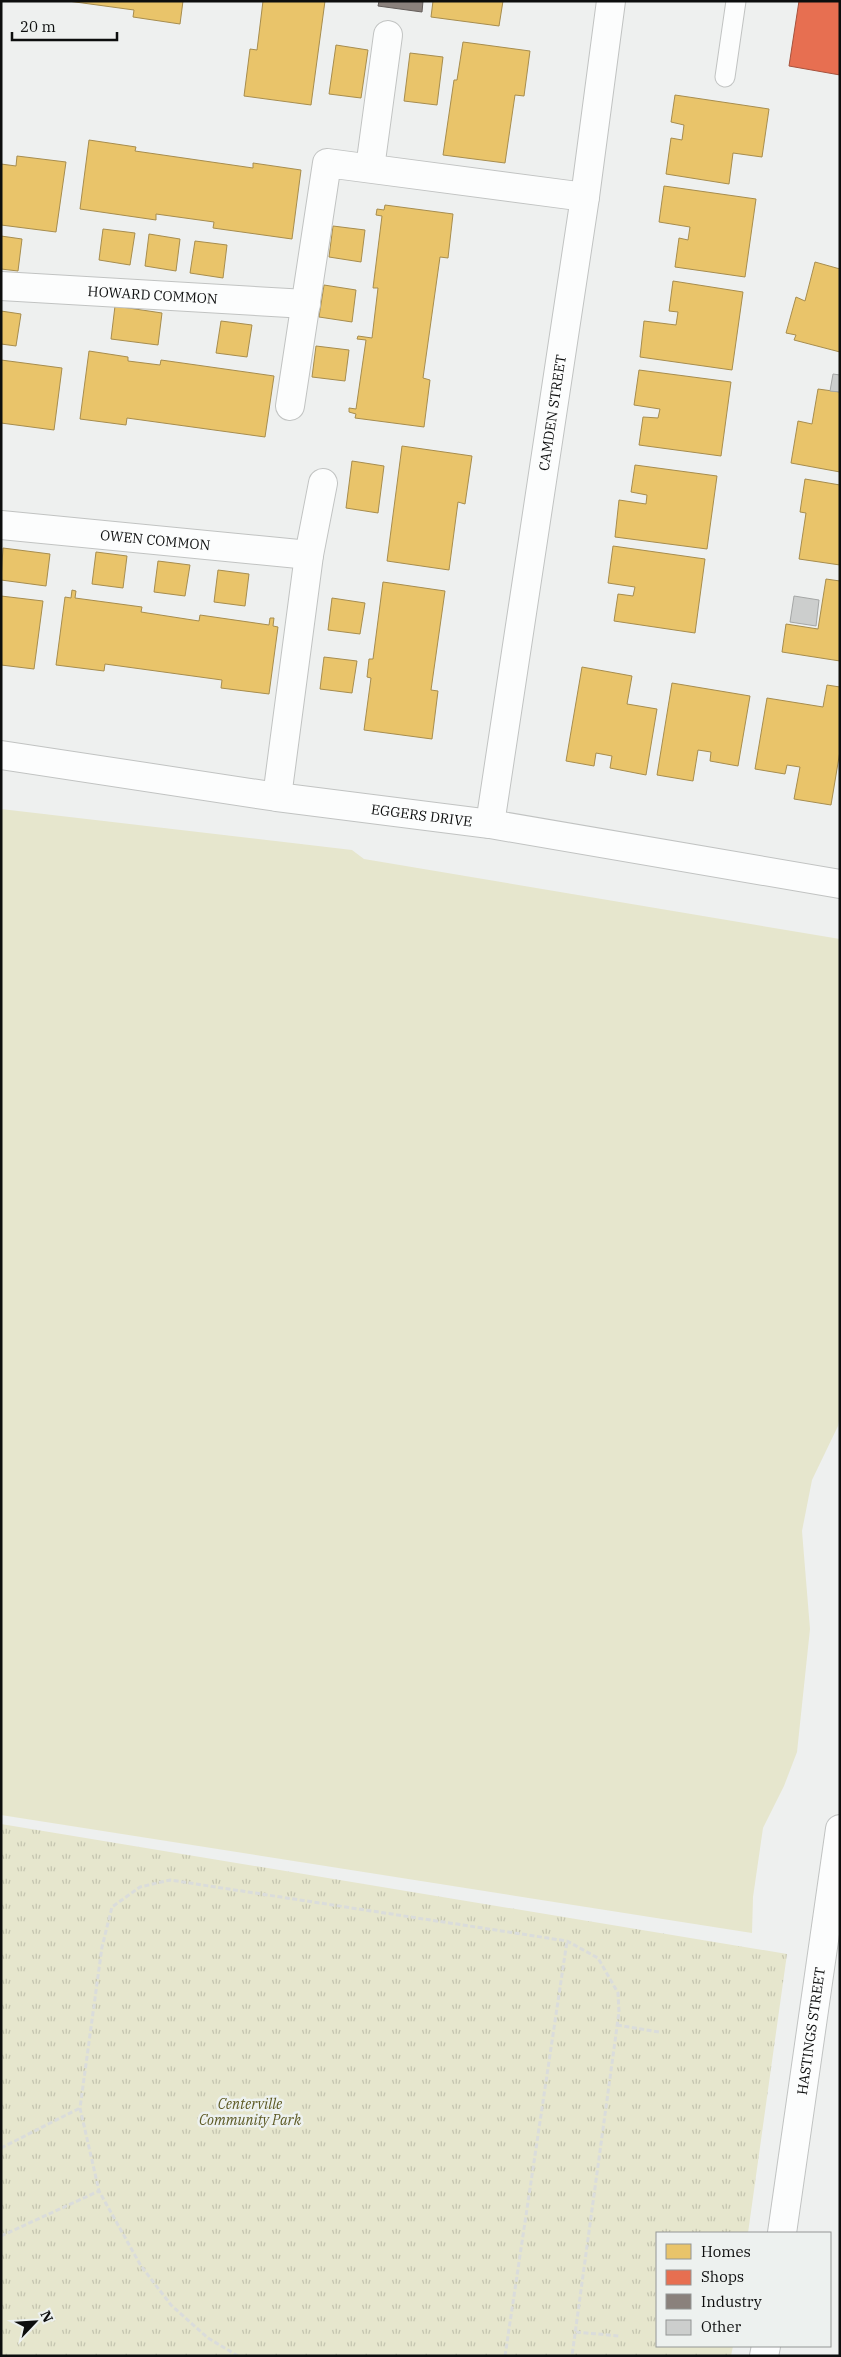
<svg xmlns="http://www.w3.org/2000/svg" width="841" height="2357" font-family="'IBM Plex Serif',serif">
<style>
.grass{fill:#e6e6cd}
.park{fill:url(#park-tufts)}
.homes{fill:#e9c46a;stroke:#a78d4e}
.shops{fill:#e76f51;stroke:#a6523d}
.industry{fill:#8a817c;stroke:#645e5b}
.building{fill:#cccecd;stroke:#a5a7a6}
.lines{fill:none;stroke-linecap:round;stroke-linejoin:round}
.service-casing{stroke:#c1c3c2;stroke-width:21}
.minor-casing{stroke:#c1c3c2;stroke-width:30}
.path{stroke:#dadcdb;stroke-width:3;stroke-dasharray:5 2.5;stroke-linecap:butt}
.service{stroke:#fcfdfd;stroke-width:19}
.minor{stroke:#fcfdfd;stroke-width:28}
.labels{text-anchor:middle;stroke-width:5;stroke-linejoin:round;paint-order:stroke}
.street-label{font-size:14px;fill:#0d0e0e;stroke:#edf1ef}
.park-label{font-size:14px;font-style:italic;fill:#5c5923;stroke:#edf1ef}
</style>
<defs>
<pattern id="park-tufts" width="24" height="20" patternUnits="userSpaceOnUse" patternTransform="scale(1.25)"><rect width="24" height="20" fill="#e6e6cd"/><path d="M3 7l-1-3M5 7V3M7 7l1-3M15 17l-1-3M17 17v-4M19 17l1-3" fill="none" stroke="#c4c4af"/></pattern>
</defs>
<rect width="100%" height="100%" fill="#eef0ef"/>
<!-- grass -->
<path class="grass" d="M1,809L352,850L364,859L840,939V1416L838,1426L812,1480L802,1531L810,1629L797,1752L784,1786L763,1828L753,1897L752,1933L1,1815Z"/>
<!-- park -->
<path class="park" d="M1,1824L787,1954L748,2233H657V2346H733L731,2356H1Z"/>
<!-- homes -->
<path class="homes" d="M68,1H183L180,24L133,17L134,10Z
M263,1H325L311,105L244,96L250,49L257,50Z
M433,1H503L499,26L431,17Z
M463,42L530,51L524,96L515,95L505,163L443,155L454,80H457Z
M336,45L368,50L361,98L329,94Z
M410,53L443,57L437,105L404,101Z
M675,95L769,109L762,157L733,153L729,184L666,174L671,138L682,140L684,125L671,122Z
M89,140L136,147L135,151L253,168V163L301,170L292,239L213,228L214,222L156,214V220L80,209Z
M17,156L66,162L56,232L1,225V164L16,166Z
M664,186L756,199L745,277L675,267L679,238L688,240L690,227L659,222Z
M385,205L453,214L448,258L440,257L423,378L430,380L424,427L355,418L356,414L349,412V408L356,409L366,340L357,339L358,336L372,338L378,288H373L382,216L376,215L377,209L384,210Z
M333,226L365,230L361,262L329,257Z
M103,229L135,233L130,265L99,260Z
M149,234L180,239L176,271L145,266Z
M1,236L22,239L18,271L1,269Z
M195,241L227,245L223,278L190,273Z
M815,262L840,269V352L794,340L796,335L786,333L796,297L805,301Z
M673,281L743,292L732,370L640,357L644,321L676,325L678,312L669,311Z
M324,285L356,290L352,322L319,317Z
M115,306L162,313L158,345L111,339Z
M1,311L21,314L16,346L1,344Z
M221,321L252,325L247,357L216,353Z
M316,346L349,350L345,381L312,377Z
M89,351L128,357V361L160,365L161,360L274,376L265,437L127,418L126,425L80,419Z
M1,360L62,368L54,430L1,423Z
M639,370L731,382L721,456L639,445L643,417L658,418L660,409L634,405Z
M818,389L840,392V472L791,463L798,421L812,424Z
M402,446L472,456L465,504L458,502L449,570L387,561Z
M352,461L384,466L378,513L346,508Z
M635,465L717,476L707,549L615,537L619,500L646,504L647,495L631,492Z
M805,479L840,485V565L799,559L806,513L800,512Z
M613,546L705,559L695,633L614,621L618,594L633,596L635,587L608,583Z
M3,548L50,554L46,586L1,580Z
M96,552L127,556L123,588L92,584Z
M158,561L190,565L185,596L154,592Z
M218,570L249,574L245,606L214,602Z
M826,579L840,581V661L782,652L786,624L818,629Z
M383,582L445,591L431,690L438,691L432,739L364,730L371,678L367,677L369,659H373Z
M72,590L76,591L75,598L142,607L141,612L199,621L200,615L269,625L270,618H274L273,626L278,627L269,694L221,688L222,680L105,664L104,671L56,665L65,597L71,598Z
M1,596L43,601L34,669L1,665Z
M332,598L365,603L360,634L328,630Z
M324,657L357,661L352,693L320,689Z
M582,667L632,676L627,704L657,709L646,775L610,768L612,756L596,753L594,766L566,761Z
M672,683L750,696L738,766L710,761L711,752L698,750L693,781L657,775Z
M827,685L840,687V751L831,805L794,799L800,767L787,765L785,774L755,769L767,698L823,707Z"/>
<!-- shops -->
<path class="shops" d="M799,1H840V75L789,66Z"/>
<!-- industry -->
<path class="industry" d="M379,1H423L422,12L378,6Z"/>
<!-- building -->
<path class="building" d="M833,374L840,375V392L830,391Z
M794,596L819,600L816,626L790,622Z"/>
<g class="lines">
<defs>
<path id="service" d="M725,77L736,1"/>
<g id="minor">
<path d="M370,168L388,35"/>
<path id="s1" d="M1,286L306,304"/>
<path d="M290,406L327,163L585,197"/>
<path id="s2" d="M1,525L309,555"/>
<path id="s3" d="M1,755L277,797L490,824L840,884"/>
<path d="M277,797L309,555L323,483"/>
<path id="s4" d="M490,824L585,197L611,1"/>
<path id="s5" d="M782,2233L840,1829"/>
<path d="M764,2356L766,2346"/>
</g>
</defs>
<!-- service casing -->
<use href="#service" class="service-casing"/>
<!-- minor casing -->
<use href="#minor" class="minor-casing"/>
<!-- path -->
<path class="path" d="M617,2025L659,2032
M1,2148L80,2108
M1,2236L99,2191
M576,2332L619,2336
M238,2356L208,2338L171,2305L141,2266L99,2191L80,2108L102,1947L112,1907L140,1887L170,1880L567,1941L598,1958L618,1993L619,2012L572,2356
M505,2356L567,1941"/>
<!-- service -->
<use href="#service" class="service"/>
<!-- minor -->
<use href="#minor" class="minor"/>
</g>
<g class="labels">
<!-- street labels -->
<g class="street-label">
<text dy="5" stroke="none"><textPath href="#s1" startOffset="152">HOWARD COMMON</textPath></text>
<text dy="5" stroke="none"><textPath href="#s4" startOffset="416">CAMDEN STREET</textPath></text>
<text dy="5" stroke="none"><textPath href="#s2" startOffset="155">OWEN COMMON</textPath></text>
<text dy="5" stroke="none"><textPath href="#s3" startOffset="425">EGGERS DRIVE</textPath></text>
<text dy="5" stroke="none"><textPath href="#s5" startOffset="204">HASTINGS STREET</textPath></text>
</g>
<!-- park labels -->
<g class="park-label">
<text x="250" y="2109">Centerville<tspan x="250" dy="16">Community Park</tspan></text>
</g>
</g>
<!-- border -->
<rect width="841" height="2357" fill="none" stroke="#0d0e0e" stroke-width="5"/>
<!-- legend -->
<rect x="656" y="2232" width="175" height="115" fill="#edf1ef" stroke="#939695"/>
<rect x="666" y="2244" width="25" height="15" fill="#e9c46a" stroke="#939695"/>
<text x="701" y="2257" font-size="15" fill="#0d0e0e">Homes</text>
<rect x="666" y="2270" width="25" height="15" fill="#e76f51" stroke="#939695"/>
<text x="701" y="2282" font-size="15" fill="#0d0e0e">Shops</text>
<rect x="666" y="2294" width="25" height="15" fill="#8a817c" stroke="#939695"/>
<text x="701" y="2307" font-size="15" fill="#0d0e0e">Industry</text>
<rect x="666" y="2320" width="25" height="15" fill="#cccecd" stroke="#939695"/>
<text x="701" y="2332" font-size="15" fill="#0d0e0e">Other</text>
<!-- north arrow -->
<g transform="translate(35 2322) rotate(65)" stroke="#edf1ef" stroke-width="4" paint-order="stroke">
<path d="M0-4L9 19L0 12L-9 19Z" fill="#0d0e0e"/>
<text y="-8" font-size="14" font-weight="bold" text-anchor="middle" fill="#0d0e0e">N</text>
</g>
<!-- scale -->
<path d="M12 32v8h105v-8" fill="none" stroke="#0d0e0e" stroke-width="2.5"/>
<text x="20" y="32" font-size="15" fill="#0d0e0e" stroke="#edf1ef" stroke-width="4" paint-order="stroke">20 m</text>
</svg>
